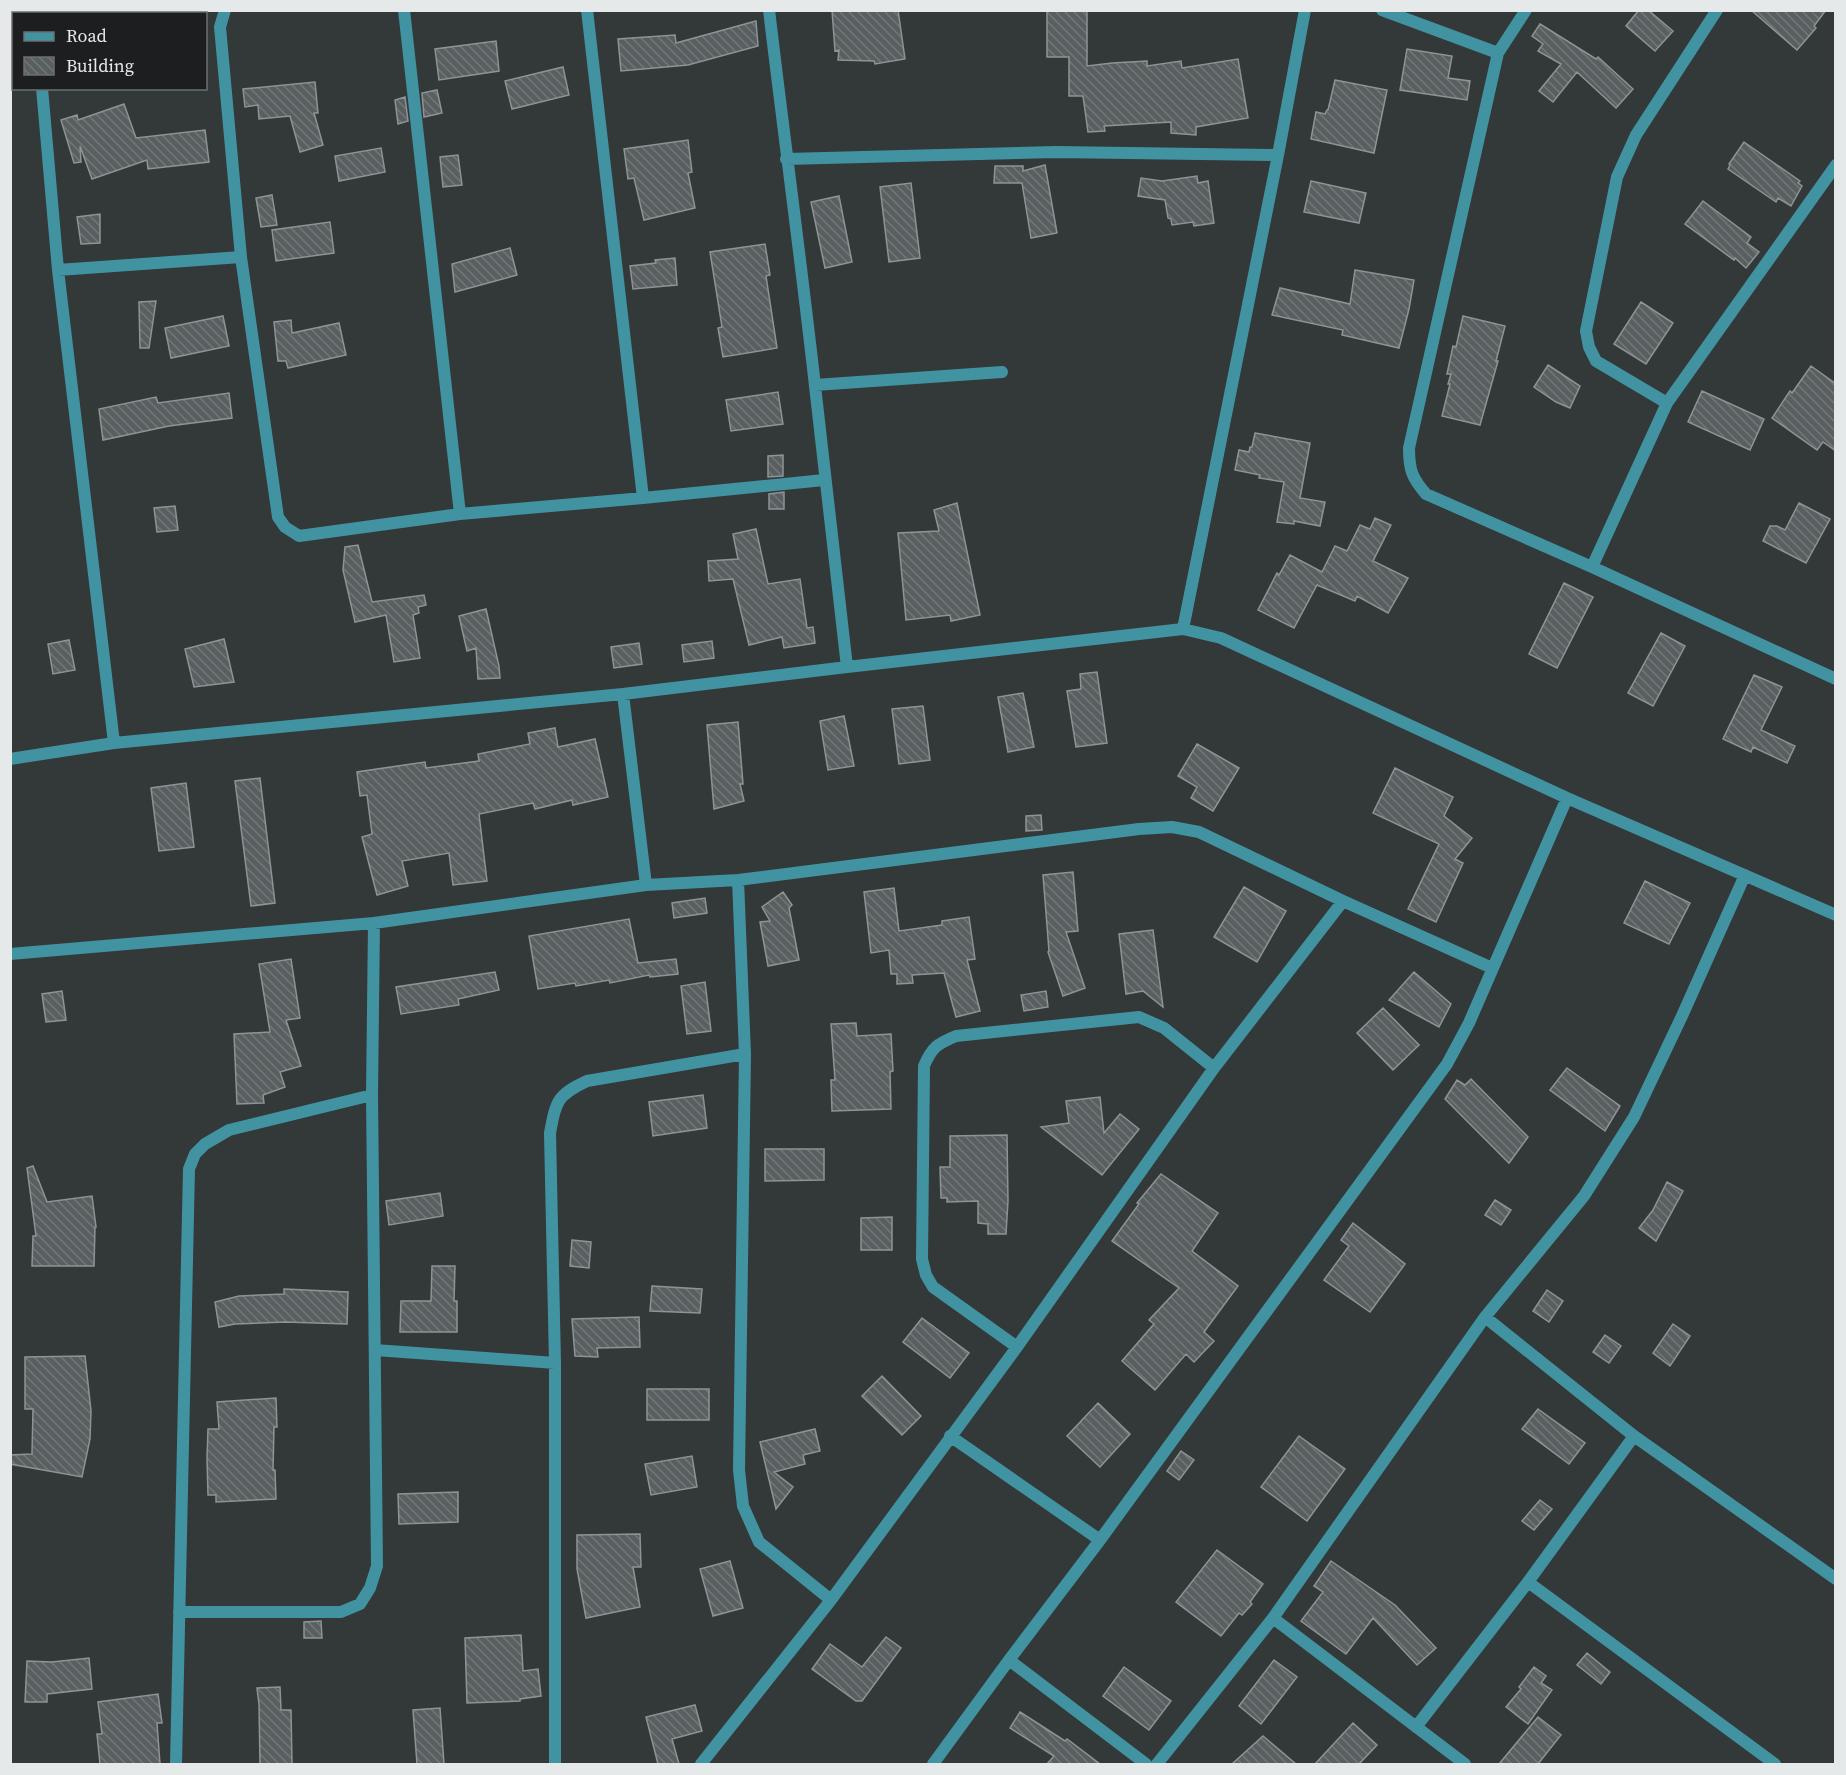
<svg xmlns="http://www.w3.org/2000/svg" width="1846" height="1775" font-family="'Source Serif 4',serif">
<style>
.building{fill:url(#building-back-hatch);stroke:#8e9495;stroke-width:1.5}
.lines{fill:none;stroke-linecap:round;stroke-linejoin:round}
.minor{stroke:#4293a2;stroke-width:12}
</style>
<defs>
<pattern id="building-back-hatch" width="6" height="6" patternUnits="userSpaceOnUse" patternTransform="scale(1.5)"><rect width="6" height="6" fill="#595f60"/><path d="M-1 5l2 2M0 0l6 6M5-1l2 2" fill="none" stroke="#717677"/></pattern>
</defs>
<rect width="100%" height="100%" fill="#333839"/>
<!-- building -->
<path class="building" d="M832,10H898L905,59L875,64L874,61L838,60L839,50L835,51Z
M1047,10H1087V66L1112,63L1147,61V66L1181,61L1182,68L1238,59L1248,118L1196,127V135L1171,133V122L1104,126L1105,131L1088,132L1083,96H1069V57H1047Z
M1639,10H1648L1673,31L1655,51L1626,26Z
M1751,10H1826L1814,26L1816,28L1797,50Z
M756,21L758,46L688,65L621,71L618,39L675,35L676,43Z
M1540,24L1596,59L1598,57L1633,89L1616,108L1577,72L1553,102L1539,91L1561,64L1538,51L1543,44L1532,36Z
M496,41L499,71L439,80L435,49Z
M1407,49L1452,56L1448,78L1470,81L1467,100L1400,90Z
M563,67L569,95L512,109L505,81Z
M1335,80L1387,90L1374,153L1311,139L1316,112L1325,114L1327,110H1328Z
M315,82L318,113H314L323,145L300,152L290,116L259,119L258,105L245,107L243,89Z
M437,90L442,113L424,117L422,93Z
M405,97L408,121L398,124L395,100Z
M124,104L136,138L205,130L209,162L148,169L147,160L92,179L80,146L81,162L74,163L61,120L77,115L78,120Z
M688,140L692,172L688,173L695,208L644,220L634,178L628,179L624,149Z
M1744,142L1800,181L1798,183L1802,186L1791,206L1778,198L1776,202L1728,169L1730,165L1729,164Z
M381,148L385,172L339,181L335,156Z
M458,155L462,185L443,187L440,157Z
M1045,165L1057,233L1031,238L1022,183H994L995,166H1023V171Z
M1197,176L1198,183L1208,181L1214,223L1194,226L1193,222L1172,225L1171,219L1168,218L1165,200L1138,196L1141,178L1162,181Z
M1311,181L1366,193L1359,223L1304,212Z
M911,183L920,258L889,262L880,187Z
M272,195L277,225L261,227L256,198Z
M839,196L852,262L825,268L811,202Z
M1703,201L1751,237L1747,243L1759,252L1746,268L1735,258L1734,260L1685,224Z
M100,214V243L81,244L77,217Z
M330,222L334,253L276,261L272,230Z
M765,244L770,275L766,276L777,348L723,357L718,328L722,327L710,252Z
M510,248L517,275L455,292L452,264Z
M675,258L677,285L633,289L630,266L656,263L655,260Z
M1355,270L1414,280L1409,309L1399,348L1342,335L1343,330L1272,315L1280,288L1350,304Z
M156,301L149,348H140L139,302Z
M1641,302L1673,323L1646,364L1614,344Z
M223,316L229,346L171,358L165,328Z
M1463,316L1505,326L1496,361H1498L1480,425L1442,416L1450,384H1448L1451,374H1447L1453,346L1456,347Z
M291,320L292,333L339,323L346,355L288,368L286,361H278L274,322Z
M1548,365L1580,386L1570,408L1556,402L1534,387Z
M1811,366L1836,384V451L1823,442L1817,450L1772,418L1790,391L1792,393Z
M1702,391L1764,419L1750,450L1688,422Z
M778,392L783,424L731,431L726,400Z
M229,393L232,418L169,426L103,440L99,409L156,397L158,403Z
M1255,433L1310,443L1300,498L1325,502L1320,526L1294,521V524L1277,522L1284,482L1259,478L1260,475L1235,470L1239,450L1249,452L1250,447H1252Z
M783,455V476L768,477V456Z
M784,492V509H769V494Z
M957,503L980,615L951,621L950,615L906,620L898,533L939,531L934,510Z
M1799,503L1830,519L1806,563L1763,541L1770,526H1777L1785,530Z
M175,506L178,530L157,532L154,508Z
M1375,518L1391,525L1373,561L1408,578L1388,613L1357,596L1355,601L1317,585L1294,628L1258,610L1277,573L1279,575L1290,555L1322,572L1335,546L1347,551L1360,525L1370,529Z
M756,529L768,584L800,579L807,628L813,627L815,643L784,648L782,637L749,645L733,579L709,581L708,561L738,559L733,534Z
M358,545L372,602L424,595L426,605L418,607L419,613L413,615L420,658L394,662L386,615L355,622L343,570L345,547Z
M1564,583L1593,597L1557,668L1529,654Z
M486,609L499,666L500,678L478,679L476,648L467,651L459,616Z
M1661,633L1685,646L1653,706L1628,693Z
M224,639L234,682L194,687L185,649Z
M69,640L75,670L53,674L48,644Z
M712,641L714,658L684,662L682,645Z
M639,643L642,664L614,668L611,647Z
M1097,672L1107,743L1076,747L1067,691L1081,689L1080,674Z
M1754,675L1782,687L1761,730L1795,746L1787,763L1753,747L1751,752L1723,739Z
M1023,693L1034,747L1008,752L998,697Z
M923,706L930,760L899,764L892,709Z
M844,716L854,766L828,770L820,721Z
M738,722L743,784H740L744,801L714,809L707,725Z
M555,728L558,747L595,739L608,797L573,805L572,800L535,809L533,803L479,814L487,881L453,885L449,853L402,861L408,886L377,895L362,837L372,834L367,795L360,796L357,772L425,762L426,768L479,761L478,754L530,744L528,733Z
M1197,744L1239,768L1213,811L1191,798L1197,787L1178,776Z
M1395,768L1453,797L1444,816L1472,838L1455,859L1463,863L1436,922L1408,909L1439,844L1373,813Z
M260,778L275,903L251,906L235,781Z
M186,783L194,847L159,851L151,788Z
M1041,815L1042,830L1026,831V816Z
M1073,872L1078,931L1066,932L1085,988L1063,996L1048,952L1049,951L1043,875Z
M1645,881L1690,903L1669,944L1624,923Z
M1244,887L1286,911L1257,962L1214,937Z
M894,888L899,931L942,925V921L969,917L975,959L967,960L980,1011L956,1017L944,973L912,975L913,983L897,984V974H891L889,950L871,953L864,892Z
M783,892L792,905L789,908L799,960L768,966L760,922L770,921L762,907Z
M705,898L707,913L674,918L672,903Z
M629,919L638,963L676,959L678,974L650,977L649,975L610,983L609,980L576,986L575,983L538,989L529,936Z
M1153,930L1163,1007L1143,991L1126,994L1119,934Z
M291,959L300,1018L286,1020L301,1066L280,1072L285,1087L263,1095L264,1103L237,1104L234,1034L270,1032L259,964Z
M495,972L499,990L458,999L459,1005L401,1014L396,987Z
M1414,972L1451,1004L1439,1027L1389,1000Z
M705,982L711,1031L687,1034L681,986Z
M62,991L66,1020L46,1022L42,994Z
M1046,991L1048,1007L1024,1011L1021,995Z
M1383,1008L1419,1045L1393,1070L1357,1033Z
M856,1023L857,1036L891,1034L893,1071L890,1072L891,1109L832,1111L831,1080H835L831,1024Z
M1567,1068L1620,1106L1605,1131L1550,1090Z
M1471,1079L1528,1137L1509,1163L1445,1099L1457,1080L1465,1085Z
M703,1095L707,1128L653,1136L649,1102Z
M1100,1097L1104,1133L1120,1114L1139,1129L1102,1175L1041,1127L1069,1123L1066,1101Z
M1007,1135L1008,1201L1006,1234H988V1224L978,1223V1201L947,1202V1198H941L940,1167H950V1136Z
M765,1149H824V1180L765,1181Z
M33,1166L47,1202L92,1196L96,1227H95L94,1266H32L33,1236H36L27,1168Z
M1161,1174L1218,1213L1192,1251L1238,1286L1204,1332L1214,1341L1194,1362L1186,1354L1155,1390L1122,1361L1154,1324L1149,1320L1179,1288L1112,1241L1139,1204L1137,1203Z
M1667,1182L1683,1191L1656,1241L1639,1228L1653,1210Z
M440,1193L443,1216L389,1225L386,1201Z
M1495,1200L1511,1210L1501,1225L1485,1215Z
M892,1217V1250H861V1218Z
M1353,1223L1405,1264L1370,1312L1324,1280L1349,1246L1341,1240Z
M572,1240L591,1242L589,1268L570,1266Z
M432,1266H455L454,1301H457V1332H400L401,1301H431Z
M652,1286L702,1289L700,1313L650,1311Z
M284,1289L348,1292L347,1324L285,1322L235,1324L219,1327L215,1302L239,1296L284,1294Z
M1547,1290L1563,1301L1549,1322L1533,1311Z
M639,1317L640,1347L597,1348L598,1357L575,1356L572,1319Z
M922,1318L969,1353L950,1378L903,1342Z
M1673,1324L1690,1336L1670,1366L1653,1353Z
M1605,1335L1621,1346L1609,1363L1593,1352Z
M85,1356L91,1411L90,1439L82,1477L10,1464V1455L32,1454L33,1409H25V1357Z
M882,1376L921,1416L902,1435L862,1396Z
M647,1389H709V1420H647Z
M276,1398L277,1427H274L273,1470H275L276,1499L216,1502V1495H208L207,1459L208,1429H219L217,1402Z
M1098,1403L1130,1434L1100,1467L1067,1436Z
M1538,1409L1585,1443L1569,1464L1522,1429Z
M815,1429L820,1451L803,1455L805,1464L774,1472L793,1487L776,1509L760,1442Z
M1299,1436L1345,1469L1307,1521L1261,1487Z
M1181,1451L1194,1460L1179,1480L1167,1471Z
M692,1456L697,1487L651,1495L645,1464Z
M458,1492V1522L399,1524L398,1494Z
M1540,1500L1552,1509L1534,1530L1522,1521Z
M640,1534L641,1567H633L640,1607L586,1618L577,1569V1535Z
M1217,1550L1263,1584L1250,1602L1252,1604L1242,1615L1239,1613L1221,1636L1176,1602Z
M730,1561L743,1608L713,1616L700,1569Z
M1331,1561L1395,1605L1436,1648L1417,1665L1373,1618L1346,1654L1301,1621L1323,1592L1314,1586Z
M321,1621L322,1638H304V1622Z
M521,1635L523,1671L538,1669L541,1696L520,1699V1701L467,1703L465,1638Z
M886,1637L901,1648L862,1701H856L812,1669L830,1644L862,1667Z
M1587,1653L1610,1672L1601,1684L1577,1665Z
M89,1658L92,1689L47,1694V1702H25L27,1661L52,1662Z
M1274,1660L1297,1677L1261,1724L1239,1706Z
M1124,1667L1171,1701L1149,1730L1103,1696Z
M1534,1667L1546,1676L1541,1683L1552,1690L1528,1724L1506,1707L1521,1689L1519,1687Z
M280,1687L281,1710H291L292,1764H260L259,1704L257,1688Z
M158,1694L162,1723H157L160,1764H100L97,1734H102L98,1702Z
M695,1705L702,1731L672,1739L679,1764H658L646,1717Z
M440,1708L444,1764H417L413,1710Z
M1020,1712L1065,1741L1067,1739L1100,1764H1047L1054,1756L1010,1728Z
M1538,1717L1561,1735L1538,1764H1499Z
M1353,1723L1377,1745L1359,1764H1315Z
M1263,1736L1296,1764H1232Z"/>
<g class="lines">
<!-- minor -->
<path class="minor" d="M34,10L35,14
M225,10L220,27L241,257L278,517L285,527L299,536L460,514L643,498L824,480
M404,10L460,514
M587,10L643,498
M769,10C784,136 801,261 815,386C826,479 836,573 847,667
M1382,10L1498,53
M1526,10L1498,53L1409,448C1409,470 1412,478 1426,494L1592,567L1836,679
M42,88L58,270L114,743
M786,159L1056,152L1278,155
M58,270L241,257
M815,385L1002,372
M1667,403L1596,361L1589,347L1586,331L1617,177L1636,135L1717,10
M1592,567L1667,403L1836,165
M1183,629L1278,155L1305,10
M623,694L646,885
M10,759L114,743L623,694L847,667L1183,629L1221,638L1567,798L1836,915
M738,880L745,1054L739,1470L743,1506L759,1542L831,1600
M10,954L374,923L646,885L738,880L1139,829L1172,827L1199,832L1343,901L1492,968
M1485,1317L1634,1436L1836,1579
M1017,1347L933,1287L926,1275L922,1259L924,1066C932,1047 937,1044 956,1036L1139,1017L1164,1028L1214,1068
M375,1350L555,1363
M950,1436L1100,1540
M1528,1582L1775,1764
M179,1612H341L360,1604L370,1588L377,1566L372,1095L374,923
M1273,1618L1465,1764
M1009,1660L1146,1764
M1416,1727L1528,1582L1634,1436
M176,1764L189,1169L195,1154L205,1144L229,1130L372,1095
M555,1764V1363L550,1133C556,1101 557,1095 587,1081L745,1054
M701,1764L831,1600L1017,1347L1214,1068L1343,901
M933,1764L1009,1660L1100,1540L1447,1064L1469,1023L1567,798
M1157,1764L1273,1618L1485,1317L1584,1196L1634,1117L1682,1016L1745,875"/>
</g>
<!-- border -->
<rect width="1846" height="1775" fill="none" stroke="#e6e9ea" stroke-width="24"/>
<!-- legend -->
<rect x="12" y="12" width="195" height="78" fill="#1c1e1f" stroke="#6d6f70" stroke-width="1.5"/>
<rect x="24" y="32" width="30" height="9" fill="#4293a2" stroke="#6d6f70" stroke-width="1.5"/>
<text x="66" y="42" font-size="18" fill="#e6e9ea">Road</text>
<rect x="24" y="57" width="30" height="18" fill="url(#building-back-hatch)" stroke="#6d6f70" stroke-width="1.5"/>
<text x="66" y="72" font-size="18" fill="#e6e9ea">Building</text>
</svg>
